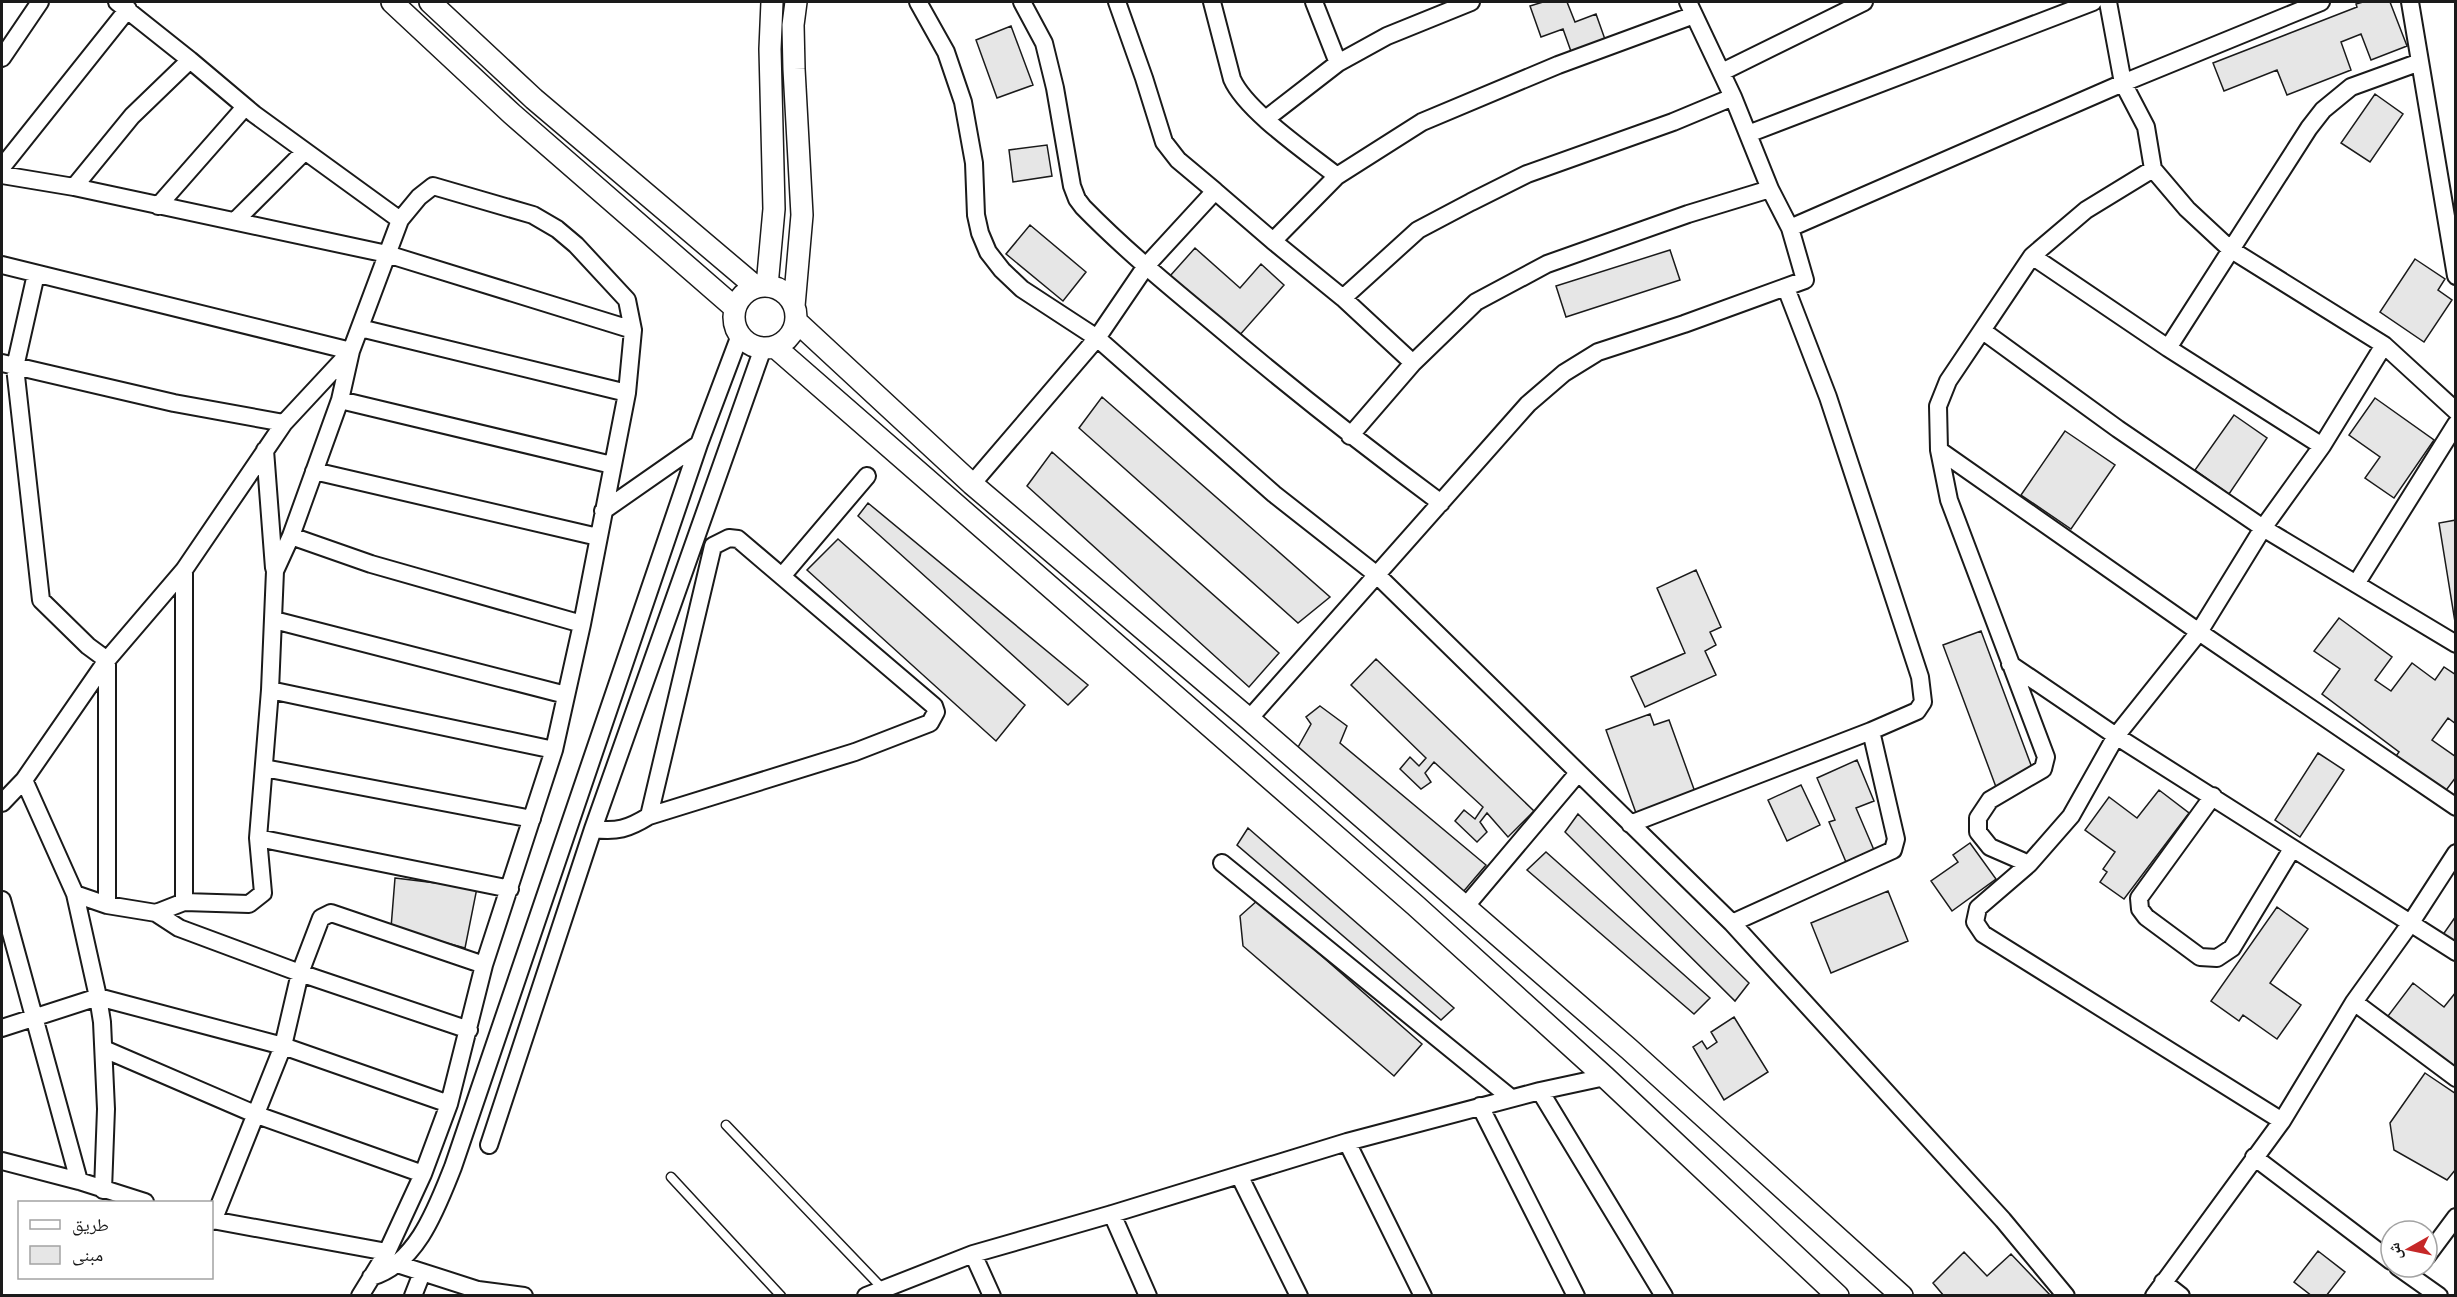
<svg xmlns="http://www.w3.org/2000/svg" width="2457" height="1297" font-family="'Roboto Condensed','Noto Naskh Arabic',sans-serif">
<style>
.building{fill:#e6e6e6;stroke:#1a1a1a;stroke-width:1.5}
.lines{fill:none;stroke-linecap:round;stroke-linejoin:round}
.service-casing{stroke:#1a1a1a;stroke-width:11}
.minor-casing{stroke:#1a1a1a;stroke-width:20}
.tertiary-casing{stroke:#1a1a1a;stroke-width:24}
.service{stroke:#fff;stroke-width:8}
.minor{stroke:#fff;stroke-width:16}
.tertiary{stroke:#fff;stroke-width:21}
</style>
<rect width="100%" height="100%" fill="#fff"/>
<!-- building -->
<path class="building" d="M1543,2H1567L1575,22L1596,14L1607,45L1573,57L1563,29L1541,37L1530,6Z
M2363,2H2390L2407,46L2371,60L2361,34L2341,42L2351,70L2287,95L2277,70L2224,91L2213,63L2357,7L2356,4Z
M1011,26L1033,85L997,98L976,40Z
M2375,94L2403,114L2370,162L2341,143Z
M1047,145L1052,176L1013,182L1009,150Z
M1030,225L1086,272L1063,301L1006,254Z
M1195,248L1240,288L1261,264L1284,285L1238,337L1170,276Z
M1670,250L1680,280L1566,317L1556,286Z
M2415,259L2445,279L2438,290L2452,300L2424,342L2380,312Z
M1102,397L1330,597L1298,623L1079,428Z
M2375,398L2434,440L2394,498L2365,478L2380,457L2349,435Z
M2234,415L2267,438L2229,494L2195,470Z
M2065,431L2115,465L2071,529L2021,495Z
M1052,452L1279,653L1249,687L1027,486Z
M868,503L1088,685L1068,705L858,516Z
M2456,520V622H2455L2439,523Z
M838,539L1025,705L996,741L807,570Z
M1696,570L1721,627L1710,632L1716,645L1705,651L1716,675L1645,707L1631,677L1685,653L1657,588Z
M2339,618L2392,657L2375,680L2391,691L2412,663L2435,680L2444,667L2456,675V724L2448,718L2432,740L2456,757V777L2444,793L2396,756L2399,752L2322,694L2340,669L2314,651Z
M1981,631L2034,773L1996,787L1943,645Z
M1376,659L1534,811L1508,837L1487,813L1480,822L1487,832L1477,842L1455,821L1464,810L1475,819L1483,807L1434,762L1425,773L1431,782L1421,789L1400,769L1410,757L1419,766L1426,758L1351,685Z
M1320,706L1347,726L1340,743L1486,865L1463,892L1297,749L1311,724L1306,717Z
M1650,714L1654,725L1669,720L1695,792L1636,813L1606,730Z
M2318,753L2344,770L2300,837L2275,820Z
M1857,760L1874,801L1856,808L1874,850L1846,862L1829,822L1835,820L1817,778Z
M1801,785L1820,825L1787,841L1768,800Z
M2159,790L2189,813L2124,899L2100,882L2107,872L2103,869L2115,852L2085,830L2109,797L2137,818Z
M1578,814L1749,983L1735,1001L1565,832Z
M1248,828L1454,1008L1441,1020L1237,845Z
M1970,843L1996,879L1952,911L1931,881L1958,862L1953,855Z
M1546,852L1710,998L1694,1014L1527,870Z
M395,878L477,888L465,948L391,928Z
M1888,891L1908,941L1831,973L1811,923Z
M1258,900L1422,1044L1394,1076L1243,946L1240,916Z
M2277,907L2308,929L2270,983L2301,1005L2277,1039L2243,1015L2239,1021L2211,1001Z
M2456,916V945L2442,936Z
M2413,983L2444,1007L2456,992V1068L2388,1016Z
M1734,1017L1768,1072L1724,1100L1693,1047L1702,1041L1707,1049L1717,1042L1711,1032Z
M2425,1073L2456,1094V1169L2447,1180L2394,1150L2390,1123Z
M2318,1251L2345,1272L2326,1296H2312L2294,1282Z
M1964,1252L1987,1276L2011,1254L2051,1296H1944L1933,1283Z"/>
<g class="lines">
<defs>
<path id="service" d="M726,1125L882,1288
M671,1177L781,1296"/>
<path id="minor" d="M117,2L190,60L254,114L400,220
M918,2L946,52L963,102L974,163L976,215L980,233L988,252L1002,270L1022,289L1097,338L1274,494L1377,575L1732,923L2003,1220L2066,1296
M1022,2L1044,43L1055,88L1072,186L1077,199L1083,207C1124,249 1170,287 1216,325C1289,387 1364,446 1441,503
M1212,2L1232,79C1246,111 1308,153 1337,176
M1314,2L1338,63
M2108,2L2123,83L2146,127L2153,169
M2410,2L2456,276
M2,58L40,2
M1722,72L1864,2
M1267,118L1338,63L1387,36L1471,2
M1748,134L2093,2
M2,167L128,9
M2,175L74,187L387,254L633,330
M74,187L132,116L190,60
M1215,191L1273,241
M158,206L245,107
M236,220L305,151
M1790,228L2123,83L2321,2
M2032,256L2168,348L2322,446
M2,265L351,351L284,423L184,570L107,660L24,780L2,803
M36,274L15,367L41,600L88,646L107,660V905
M1343,298L1418,230L1471,202L1527,174L1673,122L1733,97
M360,328L627,393
M1983,331L2118,429L2263,528L2456,644
M2168,348L2309,128L2323,110L2351,87L2420,62
M2,363L174,403L284,423
M1413,363L1343,298L1273,241L1337,176L1422,122L1558,65L1694,15
M340,400L612,465
M1350,436L1413,363L1476,302L1547,264L1688,214L1770,189
M265,450L274,568
M1939,450L2199,632L2456,807
M314,471L598,537
M972,484L1097,338L1146,266L1215,191L1178,160L1164,142L1144,78L1117,2
M603,511L699,444
M291,536L371,564L582,624
M184,570V902
M783,575L867,476
M2356,584L2456,424
M274,620L566,695
M2010,664L2116,736L2456,952
M270,690L554,750
M1249,719L1528,404L1564,373L1598,352L1684,324L1805,280L1790,228L1770,189L1733,97L1688,2
M264,768L532,819
M24,780L75,894L98,997L102,1022L106,1109L103,1190
M2213,796L2139,898L2140,909L2146,917L2200,957L2217,958L2232,948L2292,849
M1630,824L1871,731L1917,711L1923,702L1920,677L1828,397L1786,288
M593,829C617,832 628,829 649,816L855,752L930,723L936,712L934,706L738,539L729,538L713,546L649,816
M258,838L510,889
M1222,863L1511,1098
M2029,864L2071,816L2116,736L2199,632L2263,528L2322,446L2384,345
M75,894L107,905L156,913L179,928L300,973L469,1030
M2,900L79,1181
M1465,907L1578,773
M156,913L184,902L249,904L263,893L258,838L270,690L275,571L291,536L340,400L351,351L400,220L419,197L433,186L533,215L557,229L576,245L627,300L633,330L627,393L582,624L554,750L484,965L449,1104L423,1174L387,1252L360,1296
M1732,923L1893,850L1896,839L1871,731
M2354,1002L2456,1078
M2,1028L98,997L283,1046L449,1104
M104,1049L257,1115L423,1174
M1540,1091L1664,1296
M1480,1106L1576,1296
M2282,1121L1983,934L1975,922L1978,908L2029,864L1990,847L1978,832V818L1990,800L2043,769L2046,757L1949,500L1939,450L1938,406L1948,381L2032,256L2086,210L2153,169L2187,209L2230,249L2384,345L2456,411
M1347,1142L1423,1296
M489,1145L593,829L763,348
M2254,1157L2391,1261
M2,1161L79,1181L145,1202
M1239,1175L1299,1296
M1112,1214L1148,1296
M212,1220L387,1252
M213,1221L283,1046L300,973L321,918L331,913L484,965
M973,1254L992,1296
M2427,1256L2456,1217
M397,1264L478,1290L524,1296
M2398,1267L2439,1296
M371,1277C417,1264 437,1207 453,1167L699,444L740,335
M2163,1282L2181,1296
M413,1296L422,1273
M866,1296L973,1254L1112,1214L1347,1142L1540,1091L1605,1077
M2154,1296L2282,1121L2354,1002L2410,924L2456,853"/>
<path id="tertiary" d="M392,2L512,114L735,308
M430,2L534,99L756,287
M767,286L774,209L770,49L772,2
M734 317a31 31 0 1 1 62 0a31 31 0 1 1-62 0Z
M794,306L802,215L794,69L793,25L796,2
M796,321L972,484L1249,719L1629,1049L1902,1296
M775,347L1415,905L1605,1077L1838,1296"/>
</defs>
<!-- service casing -->
<use href="#service" class="service-casing"/>
<!-- minor casing -->
<use href="#minor" class="minor-casing"/>
<!-- tertiary casing -->
<use href="#tertiary" class="tertiary-casing"/>
<!-- service -->
<use href="#service" class="service"/>
<!-- minor -->
<use href="#minor" class="minor"/>
<!-- tertiary -->
<use href="#tertiary" class="tertiary"/>
</g>
<!-- border -->
<rect width="2457" height="1297" fill="none" stroke="#1a1a1a" stroke-width="6"/>
<!-- legend -->
<rect x="18" y="1201" width="195" height="78" fill="#ffffff" stroke="#a3a3a3" stroke-width="1.5"/>
<rect x="30" y="1220" width="30" height="9" fill="#ffffff" stroke="#a3a3a3" stroke-width="1.5"/>
<text x="72" y="1231" font-size="18" fill="#1a1a1a">طريق</text>
<rect x="30" y="1246" width="30" height="18" fill="#e6e6e6" stroke="#a3a3a3" stroke-width="1.5"/>
<text x="72" y="1261" font-size="18" fill="#1a1a1a">مبنى</text>
<!-- north arrow -->
<g transform="translate(2409 1249) rotate(261)"><circle r="28" fill="#ffffff" stroke="#a3a3a3" stroke-width="1.5"/>
<path d="M0-4.5L10 22L0 15L-10 22Z" fill="#c62828"/>
<text y="-9" font-size="16" font-weight="bold" text-anchor="middle" fill="#1a1a1a">ش</text>
</g>
</svg>
